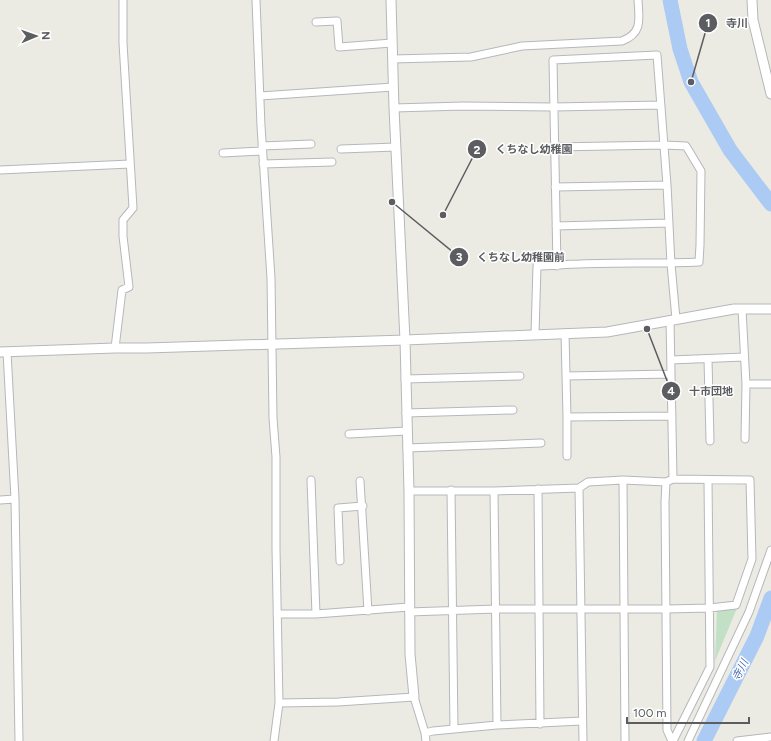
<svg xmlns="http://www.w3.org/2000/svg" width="771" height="741" font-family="Figtree,'Noto Sans JP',sans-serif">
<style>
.green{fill:#c2e0c6}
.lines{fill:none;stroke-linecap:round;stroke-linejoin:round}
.river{stroke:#abcaf4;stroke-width:15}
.minor-casing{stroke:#b5b7bb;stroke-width:9}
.tertiary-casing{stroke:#b5b7bb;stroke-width:11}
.minor{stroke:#fff;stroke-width:7}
.tertiary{stroke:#fff;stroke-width:9}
.labels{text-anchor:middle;stroke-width:3;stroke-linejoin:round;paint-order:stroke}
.water-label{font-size:11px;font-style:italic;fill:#5173b3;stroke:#fff}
.leader{fill:none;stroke:#5b5d61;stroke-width:1.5}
.callout-dot{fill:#5b5d61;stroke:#fff;stroke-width:1.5}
.mark-label{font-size:12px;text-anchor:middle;font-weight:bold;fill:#fff}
.callout-label{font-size:11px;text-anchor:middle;font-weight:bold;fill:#5b5d61;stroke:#fff;stroke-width:3;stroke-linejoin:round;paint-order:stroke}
</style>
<rect width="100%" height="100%" fill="#ecebe3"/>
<!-- green -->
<path class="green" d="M729,608H737L715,661L717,611Z"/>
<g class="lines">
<!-- river -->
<path class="river" d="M670,0L680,49L691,82L730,150L771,204
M704,741L757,636L771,598"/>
<defs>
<path id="minor" d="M256,0L261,126L271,278L273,418L276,457V549L279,703L274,741
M316,22L337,21L339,47L392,43
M393,59L471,57L522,46L622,41C643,33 639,19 638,0
M260,96L393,87
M394,108L463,106L553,107L661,105
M262,146L311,144
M341,149L396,147
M223,153L262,151
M263,164L332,162
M0,170L130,164
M667,185L671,264L676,319
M555,187L667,185L657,55L553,60L557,266
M556,226L669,223
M742,309L746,384L745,439
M670,320L673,479
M565,333L567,417L672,416
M535,334L537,266C552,266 566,264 580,264C620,262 659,264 699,262L700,245L701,171L686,146L665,145L554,147
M115,348L122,290L129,287L123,236V220L133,208L123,43V0
M7,352L15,499L19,741
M708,359L710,441
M671,360L744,357
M566,376L671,374
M405,379L520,376
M746,384H771
M406,413L513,410
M349,434L407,431
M407,448L541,443
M567,456V417
M311,480L316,614
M623,480L625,741
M360,481L368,611
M579,488L583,741
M538,489L540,724
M451,490L454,729
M409,491H494L579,488L588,482L623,480L666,482
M494,491L497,725
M0,500L15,499
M340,561L338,508L363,506
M409,612L496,609H667L710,608L736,605L752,559L750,480L673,479L666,482L665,502L667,730L672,741
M277,614H316L409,607
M279,703L338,702L414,697L425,733L426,741
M425,733L433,731L497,725L582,721
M673,741L710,667L708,481
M688,741L749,612L771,550
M737,741L771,737"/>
<path id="tertiary" d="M391,0L394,108L405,340L409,491L410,654L414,697
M752,0L753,20L771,94
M0,352L115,348H147L405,340L607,332L734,309H771"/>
</defs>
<!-- minor casing -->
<use href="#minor" class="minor-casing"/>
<!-- tertiary casing -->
<use href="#tertiary" class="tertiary-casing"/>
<!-- minor -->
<use href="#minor" class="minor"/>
<!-- tertiary -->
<use href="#tertiary" class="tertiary"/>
</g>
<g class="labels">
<!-- water labels -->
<g class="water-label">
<text transform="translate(740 670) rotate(-63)" y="4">寺川</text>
</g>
</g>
<!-- callouts -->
<path class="leader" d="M691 82L708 23M443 215L477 149M392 202L459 257M647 329L671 391"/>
<g class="callout-dot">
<circle cx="691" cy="82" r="4"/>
<circle cx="443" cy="215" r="4"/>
<circle cx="392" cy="202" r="4"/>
<circle cx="647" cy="329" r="4"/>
<circle cx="708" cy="23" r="10"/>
<circle cx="477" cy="149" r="10"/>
<circle cx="459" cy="257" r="10"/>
<circle cx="671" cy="391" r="10"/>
</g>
<g class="mark-label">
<text x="708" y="27">1</text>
<text x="477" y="154">2</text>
<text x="459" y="261">3</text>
<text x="671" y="395">4</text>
</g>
<g class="callout-label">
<text x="737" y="27">寺川</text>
<text x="534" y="153">くちなし幼稚園</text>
<text x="521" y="261">くちなし幼稚園前</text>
<text x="711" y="395">十市団地</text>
</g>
<!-- north arrow -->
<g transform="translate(36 36) rotate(88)" stroke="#ffffff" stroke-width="3" paint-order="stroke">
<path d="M0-3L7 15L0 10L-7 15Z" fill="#5b5d61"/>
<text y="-6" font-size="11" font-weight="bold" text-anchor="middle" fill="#5b5d61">N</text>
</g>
<!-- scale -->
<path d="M627 717v6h122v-6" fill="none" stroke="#5b5d61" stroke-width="2"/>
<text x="633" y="717" font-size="12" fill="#5b5d61" stroke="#ffffff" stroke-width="3" paint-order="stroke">100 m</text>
</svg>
